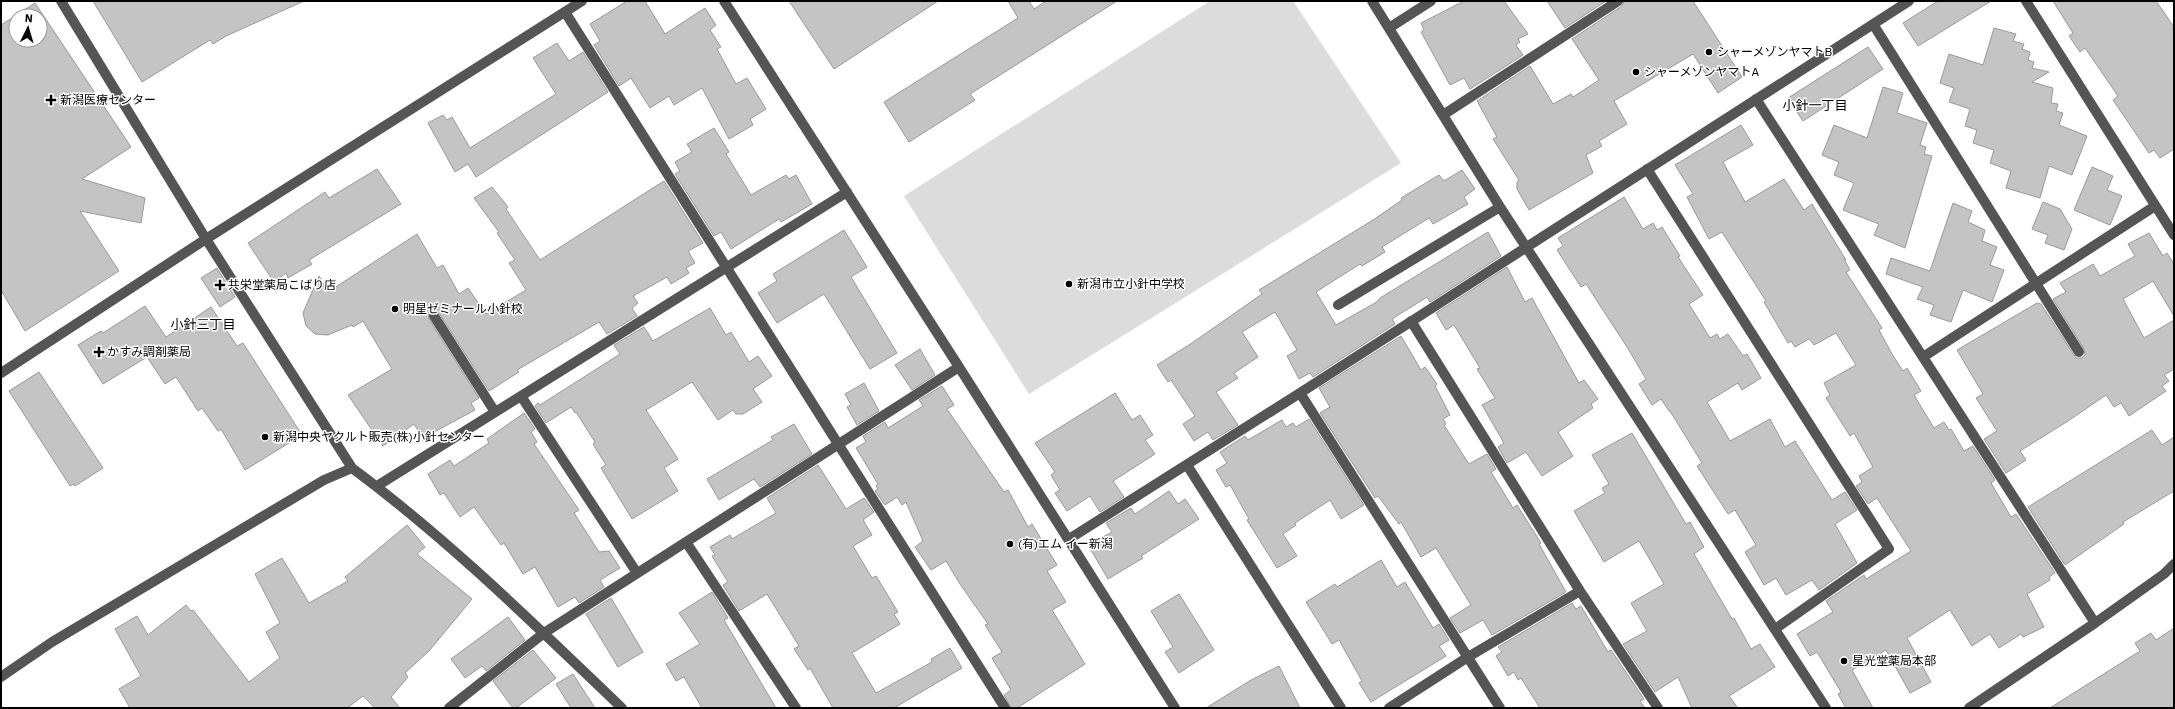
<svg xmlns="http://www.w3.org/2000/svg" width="2175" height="709" font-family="'IBM Plex Sans','Noto Sans JP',sans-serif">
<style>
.green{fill:#dcdcdc}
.building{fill:#c4c4c4;stroke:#999;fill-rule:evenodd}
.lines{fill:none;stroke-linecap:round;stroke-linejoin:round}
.minor{stroke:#555;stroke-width:10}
.poi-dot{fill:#000;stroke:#fff;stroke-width:1.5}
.labels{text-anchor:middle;stroke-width:3;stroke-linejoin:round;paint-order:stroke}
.poi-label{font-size:12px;fill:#000;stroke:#fff;text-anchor:start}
.neighbourhood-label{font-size:13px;fill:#000;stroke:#fff}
</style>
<rect width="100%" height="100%" fill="#fff"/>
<!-- green -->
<path class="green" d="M1210,1H1293L1401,163L1029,394L904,196Z"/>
<!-- building -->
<path class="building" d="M93,1H304L226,36L213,44L210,40L142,82Z
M627,1H645L665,34L705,8L716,25L710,30L721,47L717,49L736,84L747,78L766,109L750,119L753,125L729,139L702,88L674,105L669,96L650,108L631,78L619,86L594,45L600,41L590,24Z
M789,1H938L834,69Z
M1008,1H1029L1034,9L1046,1H1117L970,94L975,100L909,142L884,102L1018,18Z
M1464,1H1504L1528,34L1518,39L1520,42L1516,45L1523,55L1470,89L1464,78L1450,85L1421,32L1424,30L1421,23Z
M1547,1H1606L1565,28Z
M1624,1H1693L1742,77L1718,93L1693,54L1614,101L1627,124L1599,141L1602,146L1586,155L1593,173L1529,210L1517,189V182L1519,180L1493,139L1497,137L1477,101L1530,66L1553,104L1571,94L1573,97L1599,80L1572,39L1622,6Z
M1938,1H1991L1918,46L1903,23Z
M2053,1H2156L2174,27V149L2160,158L2154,150L2149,153L2113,100L2118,96L2085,48L2080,52L2069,36L2073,33Z
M35,3L131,147L82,179L145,198L141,223L80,211L119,271L25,331L1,290V25ZM16,16H40V40H16Z
M1994,28L2016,34L2013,41L2024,44L2022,49L2030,52L2028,60L2034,62L2032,68L2049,72L2032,82L2053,88L2051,103L2058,104L2056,111L2063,113L2059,125L2087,136L2072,175L2049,166L2040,198L2006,188L2011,171L1990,163L1994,150L1973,143L1977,130L1965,126L1970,109L1949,102L1954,88L1940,83L1949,54L1983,65Z
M557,43L569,61L583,52L608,92L476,177L468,164L455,172L428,123L443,115L447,120L452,117L470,148L556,94L533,58Z
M1868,47L1883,69L1803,121L1788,98Z
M1883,87L1903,93L1897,113L1927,123L1920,145L1926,147L1924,154L1932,156L1905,248L1874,235L1879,224L1843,210L1854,183L1834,175L1839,162L1822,155L1834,125L1867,138Z
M1741,125L1753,145L1723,162L1745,202L1784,179L1804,210L1812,204L1846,260L1844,259L1850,270L1846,272L1882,328L1879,330L1892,354L1903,371L1907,368L1921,391L1914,395L1934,428L1944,422L1949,430L1951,429L1964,451L1973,446L1995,480L1991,483L2011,517L2016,514L2055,573L2049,577L2050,580L2027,594L2044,627L2023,637L2021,634L1999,648L1990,634L1972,646L1950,610L1907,638L1931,682L1910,693L1886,650L1852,670L1873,708H1846L1838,694L1841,692L1817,652L1810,656L1797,634L1833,612L1826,601L1864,575L1866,579L1911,551L1877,498L1868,504L1856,486L1862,482L1859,476L1873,467L1854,433L1850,436L1826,398L1830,395L1824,383L1856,365L1836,333L1814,345L1809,339L1795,347L1791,341L1788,343L1764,302L1766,301L1722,232L1709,239L1687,197L1693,194L1675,165Z
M714,128L729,152L726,154L751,195L786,175L789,179L796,175L812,204L781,222L779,219L731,249L721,232L714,236L675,174L680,171L675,162L692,152L687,144Z
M2092,167L2113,176L2107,190L2122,196L2110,225L2074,210Z
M377,169L401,204L309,260L312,264L288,278L286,273L274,282L248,243L325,192L329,198Z
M1462,170L1475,189L1464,197L1468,204L1433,224L1429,218L1382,247L1385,252L1362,266L1360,264L1316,292L1336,325L1375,303L1380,299V298L1488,232L1501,256L1430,302L1427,297L1392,319L1395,324L1313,377L1310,373L1299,379L1287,356L1297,350L1275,312L1242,332L1258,357L1234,373L1238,378L1216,392L1238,425L1213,440L1208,432L1194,441L1183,424L1195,416L1171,380L1168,382L1157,365L1192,343L1262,294L1259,290L1373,220L1402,200L1401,198L1439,175L1444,181Z
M664,181L703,243L688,251L695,263L686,268L689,273L671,284L667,277L633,296L638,303L632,308L637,316L607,334L599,322L517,370L519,372L489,391L439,313L437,310H431L428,313L429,319L479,398L471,403L475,410L423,438L414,424L383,446L348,395L392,369L363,321L353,327L352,325L328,335L315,334L306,326L303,313L319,276L328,292L417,234L437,268L443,265L459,294L468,288L486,314L526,290L509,263L515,260L497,233L499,232L474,198L492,187L508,207L506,209L540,260Z
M1624,197L1643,229L1653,223L1657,230L1662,227L1680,256L1678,257L1703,295L1689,304L1710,338L1717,334L1720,339L1728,334L1743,356L1747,354L1761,378L1742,390L1738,383L1707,402L1730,441L1770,419L1785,447L1795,441L1832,500L1845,492L1857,510L1835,524L1857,563L1819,590L1812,580L1786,595L1776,578L1764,585L1745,552L1756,545L1735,510L1728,514L1697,466L1702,463L1670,411H1669L1661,399L1652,405L1639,384L1646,379L1627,347L1586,284L1581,287L1557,250L1563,246L1558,238Z
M2043,202L2060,209L2072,229L2064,250L2045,243L2048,235L2032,229Z
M1953,203L1972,211L1968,222L1985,230L1982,241L1997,247L1990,265L2004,270L1992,302L1963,290L1951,322L1930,315L1934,305L1917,299L1923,287L1886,274L1891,258L1930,271Z
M844,230L867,267L851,277L897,353L870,369L824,294L777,323L758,293L777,281L773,274Z
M2149,233L2163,256L2167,253L2174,264V316L2153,281L2123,299L2144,338L2174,320V369L2164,375L2169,381L2162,386L2166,391L2129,416L2121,403L2114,407L2106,395L2068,421L2020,451L2026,460L2006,473L1984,439L1997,431L1976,398L1983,394L1957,350L2037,303L2041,304L2074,355L2076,358H2082L2085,355L2084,349L2053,299L2066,292L2060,283L2093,264L2100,276L2135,256L2128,244Z
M1507,267L1525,302L1532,298L1579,383L1584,380L1598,399L1591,404L1593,408L1558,432L1573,456L1542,476L1526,452L1507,463L1498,447L1504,443L1482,405L1495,398L1477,369L1480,368L1454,325L1446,330L1436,313Z
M217,268L235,297L220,307L201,278Z
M145,306L166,337L211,307L237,346L243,343L302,435L245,470L221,429L218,431L202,408L198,411L176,377L165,384L147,357L103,384L78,345L101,331L103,333Z
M710,308L726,335L731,332L749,362L758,356L772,376L753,389L762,402L743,414H736L733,410L718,420L692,382L646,410L678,459L664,468L678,491L632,519L601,468L606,465L593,444L595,442L576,412L575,413L571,407L546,423L535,406L538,403L540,405L620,354L614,345L644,327L653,341Z
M1401,336L1421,370L1425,367L1437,384L1435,386L1450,415L1443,419L1446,424L1444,425L1469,464L1487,454L1496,469L1491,472L1513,508L1517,505L1541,543L1539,544L1566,592L1492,635L1483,620L1460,633L1450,618L1471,605L1436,548L1421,557L1401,522L1399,524L1378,496L1375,498L1320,413L1330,407L1319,388Z
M920,349L935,375L912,390L895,365Z
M39,372L103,468L75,486L74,484L70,486L9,391Z
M864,383L879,411L857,425L847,407L851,405L845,394Z
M942,386L954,405L947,409L1004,492L1008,490L1028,527L1032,524L1057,565L1047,571L1066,602L1052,610L1085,664L1017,708H1011L1004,695L1011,690L992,658L1002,652L985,625L988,624L960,584L946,561L931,570L915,547L923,541L906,502L902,505L897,497L885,505L875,491L878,489L876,486L878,484L856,448L866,442L863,436L885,422L888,428L923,406L919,400Z
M1115,393L1132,420L1140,415L1153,435L1145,440L1155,454L1113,481L1124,497L1100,512L1090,496L1067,511L1055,493L1060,490L1051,475L1055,472L1035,443Z
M524,413L535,429L531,432L537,442L534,444L579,510L574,513L599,552L609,551L620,568L600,580L604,587L579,603L575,597L558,607L535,567L523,574L504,543L501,545L474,507L460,517L444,493L440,495L428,474L450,460L454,466L489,443L487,439Z
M1309,419L1364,505L1341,519L1330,500L1295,523L1296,525L1283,534L1297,556L1277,568L1247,520L1249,519L1230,485L1226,487L1216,470L1227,463L1220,452L1245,436L1248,440L1282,420L1286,427L1293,423L1296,427Z
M794,424L812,454L760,487L754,479L719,500L707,479L773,440L771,437Z
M2152,430L2162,445L2174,437V491L2123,522L2124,524L2065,565L2028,507Z
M1632,433L1686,524L1690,522L1704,547L1694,554L1732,619L1734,618L1751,649L1760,644L1775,667L1729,696L1738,708H1692L1678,677L1655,692L1623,644L1647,631L1631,603L1664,584L1639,541L1604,562L1574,511L1605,493L1602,488L1609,484L1592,455Z
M818,465L846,509L864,498L874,512L863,520L872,535L853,546L872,578L876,576L898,612L894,614L900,624L852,653L876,693L932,662L931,659L950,648L962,668L894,708H833L810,668L808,670L794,649L799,646L767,594L739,611L723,585L728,582L712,556L715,555L710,547L730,535L732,539L776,513L767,498Z
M1169,491L1178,504L1185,499L1199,519L1141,556L1143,558L1108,579L1088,545L1112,532L1106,523L1131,508L1135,514Z
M407,525L425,547L417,554L472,599L429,651L405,673L408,677L391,697L400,708H375L363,696L347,708H130L119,689L141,676L115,629L137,616L148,635L186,605L191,611L193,610L249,682L280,658L266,632L280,623L255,574L282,558L309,603L348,581L345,577Z
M1381,560L1397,587L1405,582L1433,628L1439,624L1449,640L1439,646L1446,656L1371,702L1359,683L1362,681L1339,640L1332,644L1306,602L1335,584L1337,587Z
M712,592L728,618L724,620L776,708H702L684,677L676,681L666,664L700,644L679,613Z
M1179,594L1214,650L1179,673L1165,652L1173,647L1151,611Z
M611,598L643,652L618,667L586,614Z
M1572,603L1576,609L1581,606L1608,652L1611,650L1644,699L1640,701L1645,708H1540L1521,678L1518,680L1514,672L1508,676L1496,656L1502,652L1498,647Z
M508,617L525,640L486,671L482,666L465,678L451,659Z
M2174,628V708H2050L2140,651L2135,643L2151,633L2156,640Z
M533,650L556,678L516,708H513L493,681Z
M1279,666L1300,708H1206L1251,680Z
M573,674L595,708H571L556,684Z"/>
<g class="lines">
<!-- minor -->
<path class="minor" d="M61,1L206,239L352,468C449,540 535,625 622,708
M724,1L959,367L1175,708
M1372,1L1500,207L1826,708
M2026,1L2174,235
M565,12L1005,708
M1873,24L2079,352
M1389,28L1431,1
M1756,99L2095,623
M1443,115L1618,1
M1647,169L1889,549L1775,629
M1338,305L1500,207
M434,316L495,412
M1411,321L1580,591L1658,708
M1923,357L2155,206
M1,373L206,239L582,1
M1300,393L1500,708
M521,396L637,573
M1187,465L1341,708
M377,486L847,192
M1069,539L1300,393L1909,1
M686,542L796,708
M1,677L52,642L324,480L352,468
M449,708L544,633L959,367
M1389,708L1468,657L1580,591
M1969,708L2095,623L2164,574L2174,564"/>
</g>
<!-- markers -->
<g class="poi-dot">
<circle cx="1709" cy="52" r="4"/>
<circle cx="1636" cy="72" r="4"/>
<path d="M49 94h4v4h4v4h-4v4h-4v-4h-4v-4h4z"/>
<circle cx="1069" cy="284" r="4"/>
<path d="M218 279h4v4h4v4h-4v4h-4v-4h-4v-4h4z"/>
<circle cx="395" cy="309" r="4"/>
<path d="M97 346h4v4h4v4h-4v4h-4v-4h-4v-4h4z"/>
<circle cx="265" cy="437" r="4"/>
<circle cx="1010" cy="544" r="4"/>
<circle cx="1844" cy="661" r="4"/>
</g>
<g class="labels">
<!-- poi labels -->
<g class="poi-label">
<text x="1717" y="56">シャーメゾンヤマトB</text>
<text x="1644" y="76">シャーメゾンヤマトA</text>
<text x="60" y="104">新潟医療センター</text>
<text x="1077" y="288">新潟市立小針中学校</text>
<text x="228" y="289">共栄堂薬局こばり店</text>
<text x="403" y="313">明星ゼミナール小針校</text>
<text x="107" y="356">かすみ調剤薬局</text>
<text x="273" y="441">新潟中央ヤクルト販売(株)小針センター</text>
<text x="1018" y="548">(有)エム イー新潟</text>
<text x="1852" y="665">星光堂薬局本部</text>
</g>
<!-- neighbourhood labels -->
<g class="neighbourhood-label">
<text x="1815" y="110">小針一丁目</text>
<text x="203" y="329">小針三丁目</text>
</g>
</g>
<!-- border -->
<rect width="2175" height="709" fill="none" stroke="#000000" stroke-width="4"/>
<!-- north arrow -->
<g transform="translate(28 28) rotate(5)"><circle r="19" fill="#ffffff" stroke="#999999"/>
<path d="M0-3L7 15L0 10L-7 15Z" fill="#000000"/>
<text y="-6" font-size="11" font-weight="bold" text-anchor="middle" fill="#000000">N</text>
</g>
</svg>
